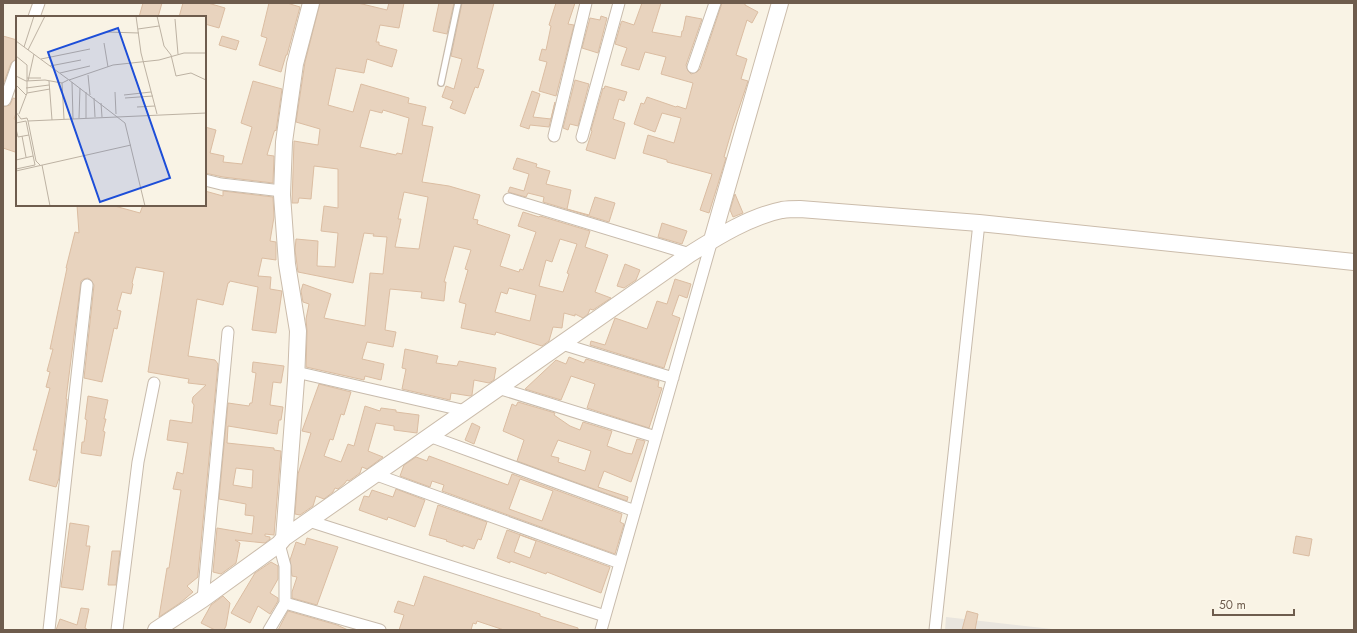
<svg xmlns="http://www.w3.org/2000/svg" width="1357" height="633" font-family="Jost,sans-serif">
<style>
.industrial{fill:#e9e5de}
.building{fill:#e8d3be;stroke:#dbbda2;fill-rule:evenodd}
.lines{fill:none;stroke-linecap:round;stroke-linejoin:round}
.lane-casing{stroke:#c8bbac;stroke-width:8}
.street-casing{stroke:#c8bbac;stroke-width:13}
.secondary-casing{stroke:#cbbcab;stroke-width:18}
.lane{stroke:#fff;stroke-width:5.5}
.street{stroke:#fff;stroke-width:11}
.secondary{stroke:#fff;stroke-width:16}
.inset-road{fill:none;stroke:#bdb2a3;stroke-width:1}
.view{fill:#1d4ed8;fill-opacity:0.15;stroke:#1d4ed8;stroke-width:2}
.inset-edge{fill:none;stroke:#6e5c4d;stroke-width:2}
</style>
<rect width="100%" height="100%" fill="#f9f3e5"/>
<!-- industrial -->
<path class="industrial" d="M946,617L1061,630H945Z"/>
<!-- building -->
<path class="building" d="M143,3H162L158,17H139Z
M183,3H208L225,8L219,28L205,24V17H179Z
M269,3H287L300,7L287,55H286L281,72L259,65L267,38L261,36Z
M320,3H358L387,10L389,3H404L399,28L380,25L376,42H379V45L397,50L392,67L367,59L364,73L336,68L328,105L353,112L361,84L409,98L408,103L426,107L422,125L433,127L422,182L449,186L480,195L473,219L478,220L477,224L510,235L500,266L519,272L520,269L523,270L536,232L518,226L523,212L539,217L540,216L590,231L585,247L608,255L595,292L611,298L593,310L590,309L588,314L583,318L575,314V316L564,313L562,328L553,327L549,341L542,346L496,332L495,335L461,328L466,304L459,302L468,270L465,269L471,250L454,246L444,282H446L444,301L421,298L422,292L390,289L385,330L396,332L393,347L367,342L362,359L384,364L381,380L365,376L364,380L306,367L307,331L306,319L309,304L303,302L301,291L303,284L331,294L324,318L365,326L370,273L383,274L387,237L373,236L374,234L364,233L353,283L298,272L295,250L296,239L318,241L317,266L335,267L338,233L321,231L324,206L338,208V169L314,166L311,199L299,198L298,203H292L294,141L318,145L320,129L296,122L305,62ZM370,110L382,113L383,110L409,118L402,154L397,153L396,155L360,147ZM404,192L428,197L419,249L395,247L401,219H398ZM560,239L577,244L567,273L569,274L563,292L539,286L546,260L552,262ZM509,288L536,295L530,321L495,312L501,292L507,294Z
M439,3H454L447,34L433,31Z
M462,3H494L477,68L484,70L478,88L475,87L465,114L450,108L453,101L442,97L446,86L454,89L462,59L451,56Z
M556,3H575L568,24L574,25L556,96L539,91L547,62L539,60L542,49L546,50L551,26L549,25Z
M642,3H661L652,32L681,37L682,31H683L686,16L702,19L686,65L688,71L691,74L697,72L700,69L722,3H745V5L758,12L752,23L747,20L736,55L747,59L741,79L748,81L733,126L724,157L726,158L709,213L700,210L712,174L667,162V160L643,153L648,135L674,143L681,118L662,113L655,132L634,124L641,103L644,104L647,97L676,107L677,106L686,109L693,83L661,74L666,57L645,52L639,70L621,65L627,48L615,44L621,23L622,21L634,25Z
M601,16L607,18L598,53L582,48L590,18L600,20Z
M3,36L17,40V58L11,63L3,85Z
M222,36L239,41L236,50L219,45Z
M575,80L589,84L578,126L570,124L568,130L563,128Z
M253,81L282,89L276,131L275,130L274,132L267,155L274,156L273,183L223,177L205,173V127L216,130L210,153L224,156L223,162L242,164L252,127L241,123Z
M605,86L627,92L624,101L619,99L613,119L625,123L615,159L586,150L592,131L591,130L603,88L604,89Z
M532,91L540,94L533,117L551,119L555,102L549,127L530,125L529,129L520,126Z
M13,98L17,99V110L14,119L17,120V147L15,152L3,148V107L10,105Z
M517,158L537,164L536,167L550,171L546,184L571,190L567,209L589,215L595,197L615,203L609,222L543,202L544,197L528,193L526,197L508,192L510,187L524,191L529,174L513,169Z
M205,191L223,196V191L273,197L274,217L270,241L276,242V260L262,258L258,276L271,277L270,289L282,291L276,333L252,330L258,287L230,281L229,283H228L223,305L197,299L188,356L215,360L218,364L198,574V577L187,586L193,592L180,603L159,617L167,568H169L181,490L173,489L177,472L183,474L188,443L167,440L170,420L192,423L194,405L192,402L193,397L206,385L188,383L189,379L148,372L164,272L136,267L132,283L133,284L131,294L122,292L117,310L121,311L117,329L114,328L102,382L84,378L94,285L91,280L88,278L84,279L81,281L66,399H67L59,478L56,487L29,480L37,450H33L50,388L46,387L50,372L47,371L53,349H50L67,268H66L75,232L79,233L77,205H111L140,213L143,205H205Z
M735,194L743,213L733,217L730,210Z
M662,223L687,231L682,244L658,237Z
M625,264L640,270L636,280L624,288L617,286Z
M675,279L691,284L687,298L679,295L672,315L680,318L664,368L590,345L591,341L605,345L615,318L647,329L657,301L667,304Z
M405,349L438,356L436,363L457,366L459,361L496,368L494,380L489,383L474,380L472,395L470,396L451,393L450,400L402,389L406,369L402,368Z
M569,357L584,363L586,359L659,381L658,387L662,388L649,428L587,408L595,384L571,376L561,400L525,389L556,360L566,364Z
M253,362L284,366L281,383L273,382L270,405L283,407L281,420H279L277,434L228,426L227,443L274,448V450L281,451L274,535L265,534V536L270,537V539L265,543L235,540L240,543L236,563L221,574L213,572L217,528L252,534L254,516L245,515L246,504L219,499L228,403L249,406L250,403H252L256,373L252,372ZM236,468L253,470L252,488L233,485Z
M319,384L351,392L344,415L341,414L333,440L330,439L324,456L341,462L348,444L354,446L365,406L380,411L381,408L396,410V412L419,415L417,433L394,430V426L376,423L368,451L383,457L367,469L362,467L360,473L349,481L347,480L345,483L338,489L335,488L333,492L324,499L316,496L313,506L300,515L295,514L298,474L311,433L302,431Z
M88,396L108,400L104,419H106L103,431L105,432L101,456L81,453L82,442H84L87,420L85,419Z
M518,402L555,413L554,415L570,426L580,430L583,422L612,431L607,446L626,453L632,454L637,439L645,441L631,482L604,471L598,487L628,497L627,501L517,461L524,440L503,431L512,404L516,406ZM558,440L591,451L585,471L558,462L559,458L551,456Z
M472,423L480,427L474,444L465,440Z
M429,456L508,485L512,474L622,514L620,522L624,524L615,554L442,491L444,485L432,481L430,487L400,476L404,465L416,457L427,461ZM520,479L553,491L542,521L509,509Z
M396,489L425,500L415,527L388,517L387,520L359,510L364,496L369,497L372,490L393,497Z
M438,505L487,522L481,540L478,539L474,549L463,545V547L446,541L447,540L429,535Z
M70,523L89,526L86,546H90L83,590L61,587Z
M507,530L610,567L601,593L547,572L546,574L510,561V563L497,558ZM520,535L536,541L530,558L514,552Z
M1296,536L1312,539L1309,556L1293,553Z
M307,538L338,547L317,605L292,598V592L297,577L292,576L290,560L296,542L305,545Z
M112,551H120L116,585H108Z
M271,562L278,566V579L270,593L278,598V601L270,614L258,606L250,623L231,613L255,573Z
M424,576L540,614V616L578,628V630H504L477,621L476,624L473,623L471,630H399L404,615L394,612L398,601L414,606Z
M223,596L230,603L226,626L224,630H215L201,623L211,605Z
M81,608L89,609L85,628L88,630H56L60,619L77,625Z
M288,611L337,625L348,630H278Z
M967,611L978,614L975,630H962Z"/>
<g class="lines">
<defs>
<path id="lane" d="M441,83L458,3"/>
<path id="street" d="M34,17L39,3
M693,67L715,3
M5,100L17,66
M554,136L586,3
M582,137L619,3
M205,180L221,184L282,191
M509,199L690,254
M562,344L673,378
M296,372L466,411
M498,388L656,437
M429,436L635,511
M374,474L620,563
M309,521L605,616
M203,599L228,332
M285,603L380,630
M49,630L87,285
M117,630L138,462L154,383
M269,630L285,603V566L279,544
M601,630L712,240
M935,630L979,223"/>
<path id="secondary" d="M712,240L780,3
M284,538L690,254C717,237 751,216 782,210C788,209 794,209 800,209L979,223L1354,262
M156,630L203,599L279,544L284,538L296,380L298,331L287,264L282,195L284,142L295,64L311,3"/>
</defs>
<!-- lane casing -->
<use href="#lane" class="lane-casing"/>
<!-- street casing -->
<use href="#street" class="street-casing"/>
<!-- secondary casing -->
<use href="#secondary" class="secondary-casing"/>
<!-- lane -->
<use href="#lane" class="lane"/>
<!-- street -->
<use href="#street" class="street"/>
<!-- secondary -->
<use href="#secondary" class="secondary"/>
</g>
<!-- overview -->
<g transform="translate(16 16)">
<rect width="190" height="190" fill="#f9f3e5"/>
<path class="inset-road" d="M120,0L125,37L141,98M141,0L148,30L155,39L160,60L175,57L190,64M159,3L162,38M122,13L143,10M91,16L123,17M0,25L53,64L97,49L143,44L168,37H190M88,27L92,51M8,31L18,0M12,34L29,0M0,40L11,49V77M25,43L74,33M34,50L65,44M44,57L74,50M72,59L74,79M0,60L10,65L29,64L46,67L52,64M11,62H25M53,64L109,107L129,190M12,65L18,38M33,65L36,104M56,66L57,103M46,67L48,103M0,69L10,79M10,72L33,69M99,76L100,98M108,79L135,76M78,82L79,101M109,82L137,80M85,87L86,101M121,91L139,90M0,96L5,103L11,102L12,105L190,97M3,98L11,77L34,73M63,102L64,72M70,102V76M12,105L20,145L24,149M0,107L10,105L19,149L0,153M0,113L2,121L13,119M6,120L10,141M0,144L17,140M26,149L34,190M0,155L115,129"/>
<path class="view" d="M102,12L154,162L84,186L32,36Z"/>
<rect width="190" height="190" class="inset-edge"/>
</g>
<!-- border -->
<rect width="1357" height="633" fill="none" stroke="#6e5c4d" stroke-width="8"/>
<!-- scale -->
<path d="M1213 609v6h81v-6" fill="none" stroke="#6e5c4d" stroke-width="2"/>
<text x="1219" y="609" font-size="12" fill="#6e5c4d" stroke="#fcf7ea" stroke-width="3" paint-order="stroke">50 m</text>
</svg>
